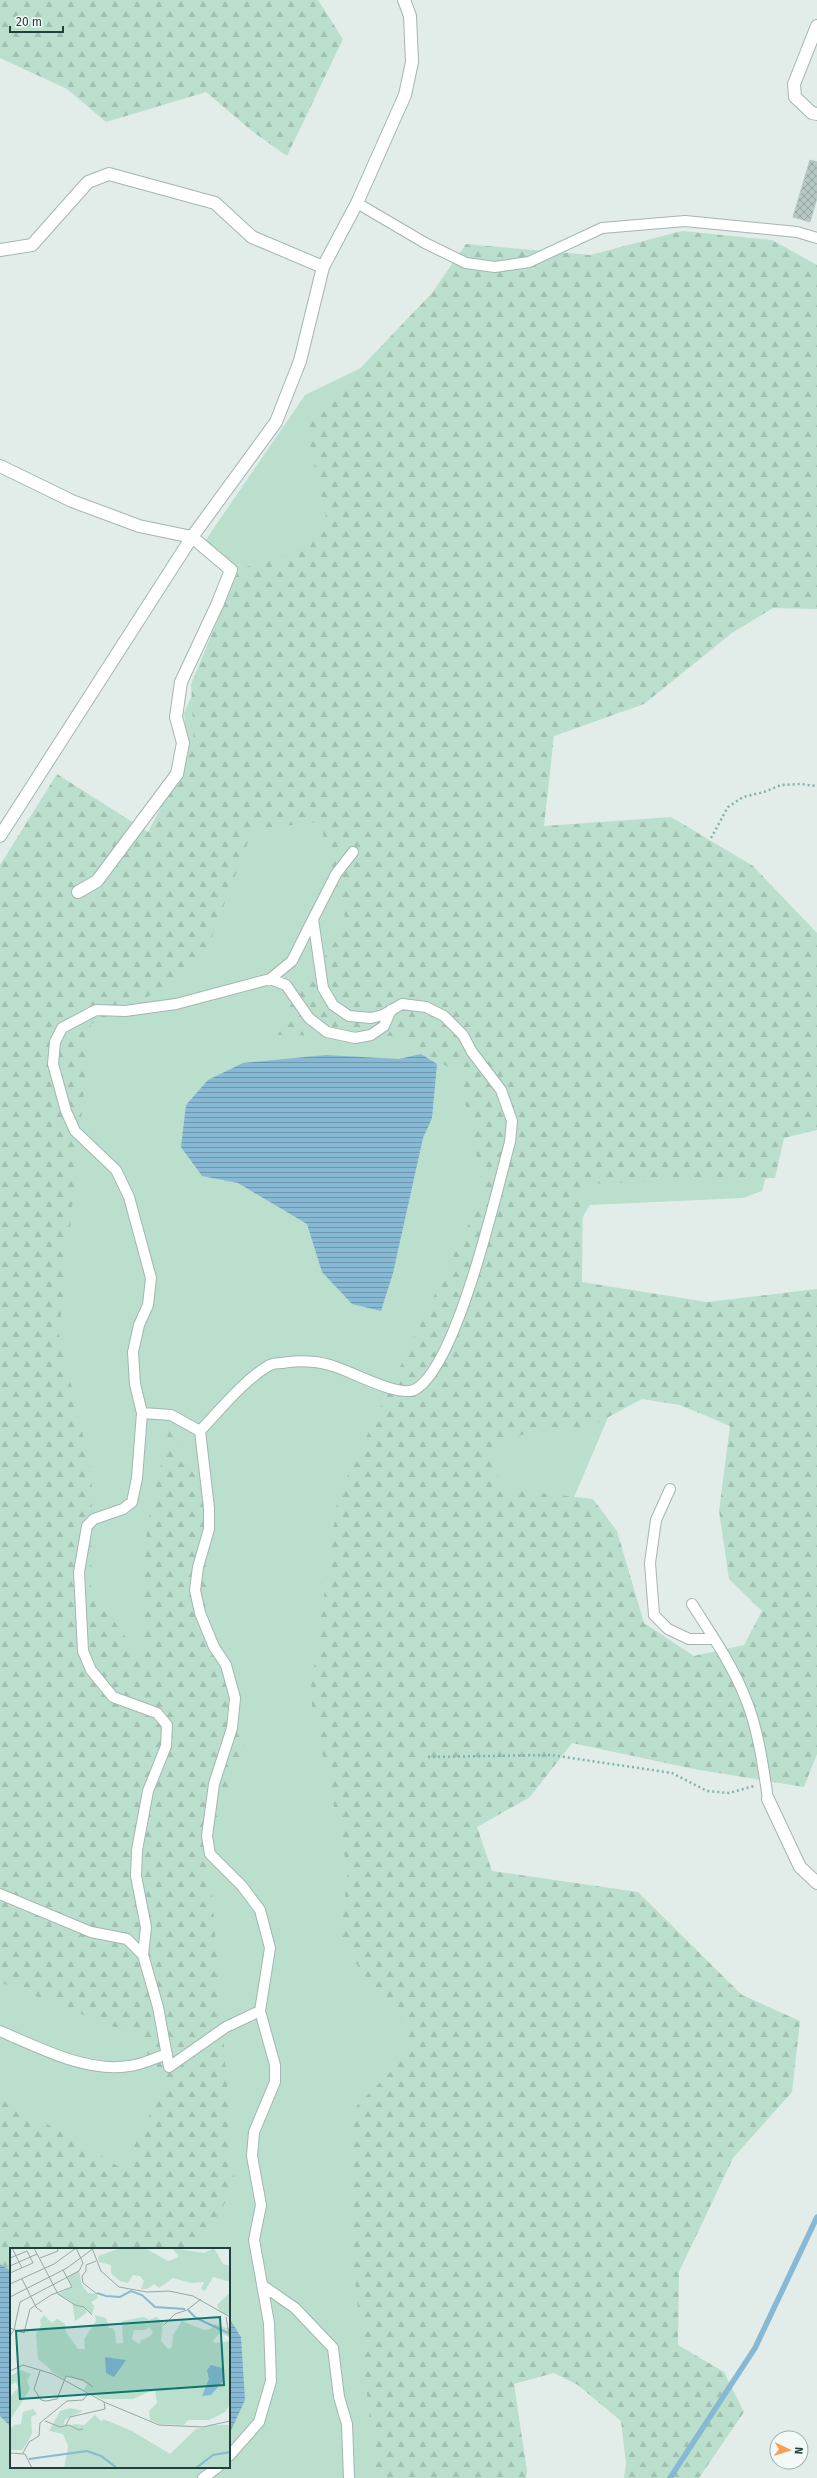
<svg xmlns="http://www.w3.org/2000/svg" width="817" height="2478" font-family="'Fira Sans',sans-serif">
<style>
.grass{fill:#badfcc;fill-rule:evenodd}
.forest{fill:url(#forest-firs);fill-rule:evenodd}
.water{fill:url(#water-rules)}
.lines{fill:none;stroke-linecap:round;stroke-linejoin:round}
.stream{stroke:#87b8d4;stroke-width:5.5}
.building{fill:url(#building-cross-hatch);stroke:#b4c7c3}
.service-casing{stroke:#a4b5b3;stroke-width:12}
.minor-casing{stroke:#a4b5b3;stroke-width:14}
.path{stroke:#81b2ad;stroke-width:2.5;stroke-dasharray:2 3;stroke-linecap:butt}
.service{stroke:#fff;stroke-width:10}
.minor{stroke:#fff;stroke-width:12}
.inset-river{fill:none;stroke:#87b8d4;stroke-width:2}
.inset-road{fill:none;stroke:#95a7a5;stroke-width:1}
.view{fill:#0f766e;fill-opacity:0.15;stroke:#0f766e;stroke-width:2}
.inset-edge{fill:none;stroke:#213f3d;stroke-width:2}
</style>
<defs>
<pattern id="forest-firs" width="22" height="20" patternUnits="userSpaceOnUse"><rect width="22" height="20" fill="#badfcc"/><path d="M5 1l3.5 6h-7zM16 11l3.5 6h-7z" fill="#a0c0b0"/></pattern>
<pattern id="water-rules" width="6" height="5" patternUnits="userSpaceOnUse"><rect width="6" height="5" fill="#87b8d4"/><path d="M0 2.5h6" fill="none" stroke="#6e97ad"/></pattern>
<pattern id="building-cross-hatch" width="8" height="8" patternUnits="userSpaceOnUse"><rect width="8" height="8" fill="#b7c8c4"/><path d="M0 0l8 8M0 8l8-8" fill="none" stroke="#94a4a0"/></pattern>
</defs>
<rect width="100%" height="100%" fill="#e2edea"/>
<!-- grass -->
<path class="grass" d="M421,339L412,764L817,1097L755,1107L771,1158L762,1191L743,1198L590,1205L549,1273L617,1396L548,1559L411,1758L461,1986L401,2478H0V1624L98,892L190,781L184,713L246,579L205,541L305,395ZM11,2249H229V2467H11Z"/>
<!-- forest -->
<path class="forest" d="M0,0H318L343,39L287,156L252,131L206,92L106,122L67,89L0,58Z
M682,231L772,240L817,265V609L773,608L732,633L644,704L554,736L544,826L671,817L753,866L817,933V1130L784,1138L775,1178L583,1184L582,1282L707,1302L817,1289V1754L804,1787L694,1769L572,1743L530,1797L477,1827L492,1871L638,1892L742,1995L800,2021L792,2092L733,2158L679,2272L678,2345L724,2372L744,2412L699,2478H624L626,2464L621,2421L578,2385L554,2373L514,2384L527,2471L526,2478H376L353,2262L349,2114L402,2060L410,2033L340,1943L348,1871L310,1696L338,1496L484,1192L459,1073L393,1036L270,1035L347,925L320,822L253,829L207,949L157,992L91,1024L59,1334L92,1473L91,1591L140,1656L147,1527L169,1430L213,1508L207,1630L245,1744L208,1844L235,2186L197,2249H11V2271L0,2264V2096L123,2169L167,2079L132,2034L0,1982V865L57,774L148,832L194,744L191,684L239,569L309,549L326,517L306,425L432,293L466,244L590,255ZM642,1399L680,1405L730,1426L719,1511L729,1579L762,1611L744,1645L694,1656L644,1623L617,1531L593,1499L498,1488L496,1449L521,1435L590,1427Z"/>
<!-- water -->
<path class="water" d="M421,1054L437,1064L432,1118L423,1138L393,1273L381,1311L352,1304L322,1272L307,1224L238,1183L202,1176L181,1147L186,1105L208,1080L243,1063L326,1055L399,1059Z
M0,2264L11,2271V2427L0,2416Z
M229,2318L241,2337L245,2400L229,2435Z"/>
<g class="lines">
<!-- stream -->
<path class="stream" d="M670,2478L755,2348L817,2217"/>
</g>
<!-- building -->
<path class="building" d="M810,160L817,162V198L810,222L793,217Z"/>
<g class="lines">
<defs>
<path id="service" d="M357,203L425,243L466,263L495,267L529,262L602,228L685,221L797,232L817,238
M270,979L286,985L309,1018L327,1032L355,1038L371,1035L384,1026L391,1010
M142,1413L171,1415L200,1431
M670,1489L656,1520L650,1563L654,1615L668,1629L689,1639H714
M692,1604C711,1634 732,1664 745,1697C758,1728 763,1765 768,1799
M0,1894L91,1932L127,1939L143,1955L158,2007L169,2067L226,2027L260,2011
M143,1955L146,1927L136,1876L137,1850L148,1791L166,1746L167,1725L157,1713L113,1697L91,1670L83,1651L79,1572L87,1526L94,1519L123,1509L132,1502L137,1478L142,1413L135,1384L133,1352L139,1325L148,1305L151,1278L129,1197L116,1170L75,1131L66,1111L53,1064L55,1042L62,1028L96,1010L125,1011L176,1004L270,979L292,961L313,919
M0,2031C38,2047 86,2073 129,2066C141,2065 155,2058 167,2054
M262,2285L295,2308L333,2348L339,2397L347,2424L349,2478
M229,2456L259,2422L271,2381L269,2323L254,2240L261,2205L252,2156L254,2132L275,2082V2065L260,2011L270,1948L260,1910L242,1886L210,1854L207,1836L214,1784L232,1728L235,1698L226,1665L214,1647L200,1613L195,1590L198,1567L209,1529V1508L200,1431C220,1410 243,1381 268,1366C271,1364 278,1363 282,1363C297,1360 319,1361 333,1366C351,1371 400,1399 416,1389C458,1363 496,1193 510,1142L512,1121L501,1090L472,1052L463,1035L444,1016L426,1007L402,1004L383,1015L371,1018L349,1016L333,1005L323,988L313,919L336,874L353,852
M203,2478L218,2467"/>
<path id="minor" d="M817,26L794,84L795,97L812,113L817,114
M0,250L32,245L88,182L109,174L215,203L252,237L323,267
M0,466L72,501L139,526L192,537L231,570L217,605L181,682L176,717L183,743L177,774L97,881L78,892
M0,836L192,537L276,422L300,361L323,267L357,203L405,95L412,62L410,16L404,0
M768,1799L800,1867L817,1883"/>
</defs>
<!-- service casing -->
<use href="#service" class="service-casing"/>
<!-- minor casing -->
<use href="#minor" class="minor-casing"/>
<!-- path -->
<path class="path" d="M711,838L728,807L743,797L764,792L781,785L800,784L817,786
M428,1757L551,1755L672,1773L707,1791L729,1793L754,1786"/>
<!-- service -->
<use href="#service" class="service"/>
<!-- minor -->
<use href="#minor" class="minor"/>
</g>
<!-- overview -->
<g transform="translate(10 2248)">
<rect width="220" height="220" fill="#e2edea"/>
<path d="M101,81L105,83L106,95L112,98L122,92L153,107L181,90L220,98V155L211,165L159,169L164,149L143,142L123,151H91L83,138L57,127L54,131L41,123L36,114L65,113ZM93,171L122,183L160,206L186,181L206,177H220V220H54L60,190L81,175L89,176Z" fill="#badfcc"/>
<path d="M111,0H135L158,13L167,10L168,7L162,0L194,5L204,0L213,16L220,18V34L203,29L195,43L191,41L194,34L181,35L163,30L149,40L144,36L137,41H131L134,33L130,28L123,27L118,35L110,33L101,25V17L89,14L88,8ZM220,44V66L217,67L209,62L207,57ZM62,53L77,60L76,65L65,73ZM34,67L42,75L47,71L55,76L56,84L68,101H75L74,91L86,73L85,67L96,70L99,80H103L105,96L113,95L112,73L134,69L139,72L146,69L153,74L151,93L158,101L162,99L163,87L172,73L194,82L200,81L205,76L220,81V89L210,85L203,92L204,95L220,93V133L219,109L214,105L182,110L175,105L168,112L148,115L132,114L106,104L96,107L94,123L84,117L76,120L77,125L87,128L94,137L120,138L141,134L145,130L127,129L133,125L153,121L161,123L189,119L199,126L194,144L181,153L179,147L188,128L181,125L162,162L168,160L169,166H177L182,161L188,160L202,162L220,139V156L215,164L199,172H178L174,177L150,176L140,172L139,163L147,155L145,143L129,146L121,151H93L83,147L74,142L78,134L56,128L51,121L43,123L28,111L26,86L31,77L30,72ZM139,79L143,84L140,88L130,93V101H127L122,90L124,82H136ZM11,122L21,126L17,133L20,141L0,172V149L8,140L6,134L0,137V128ZM61,160L73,163L55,171L54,176L59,178L65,176L74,177L85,167L110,192L157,220H135L110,206L101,191L90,189L84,176L74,200L70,199L67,187L59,200L53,186L39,183L50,163ZM23,161L27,166L21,169L22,185L19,192L12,202H0V182L4,177L11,176L13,164Z" fill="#badfcc" fill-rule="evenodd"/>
<path d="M69,23L72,37L78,45L87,46L88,50L81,54L84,58L82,67L76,60L68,58L48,46L62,39L57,29Z" fill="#badfcc"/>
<path d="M95,109L116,112L104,129L96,125ZM201,117L212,120L214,132L201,147L192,148L199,131L197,122Z" fill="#87b8d4"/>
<path class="inset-river" d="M87,45L96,48L110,49L121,43L132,47L145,59L175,61M178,62L186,70L218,85M19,211L77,203L91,208L107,220M186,220L203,207L220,204"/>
<path class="inset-road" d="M2,0L12,20M24,0L48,46L65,57L74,59L82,67M82,0L91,23L109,39L137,44L159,43L183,48L220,69M0,10L17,3L23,15L0,25M30,10L48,3L47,0M86,13L76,17V23L72,28L73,35L87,46M0,18L27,6M12,31L26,59L32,64M0,36L44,16L66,0M0,49L57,20L84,0M216,69L220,93M154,77L165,66L177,62L191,51M0,80L14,85L20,61L41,47L62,39L53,22M0,88L4,82L10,54L69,23L73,15L66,0M0,123L13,117L43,126L94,154L149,177L193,179L220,173M30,123L24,141L31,152L36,153L47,151L56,128L73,132L83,139M35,173L50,179L59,177L69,182L73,181M56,177L60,169L95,161L94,154M0,205L15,206L22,220M13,205L19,194L29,188L30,175L57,153L73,152L78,146"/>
<path class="view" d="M210,69L214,137L10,151L6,83Z"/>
<rect width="220" height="220" class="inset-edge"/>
</g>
<!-- north arrow -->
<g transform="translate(789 2450) rotate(94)"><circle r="19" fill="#f3f9f7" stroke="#9fafad"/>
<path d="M0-3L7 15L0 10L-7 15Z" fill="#f89f54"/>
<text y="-6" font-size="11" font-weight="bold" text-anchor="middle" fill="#213f3d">N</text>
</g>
<!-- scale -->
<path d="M10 26v6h53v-6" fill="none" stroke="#213f3d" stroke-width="2"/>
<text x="16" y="26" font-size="12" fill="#213f3d" stroke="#f3f9f7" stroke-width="3" paint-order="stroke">20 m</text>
</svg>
